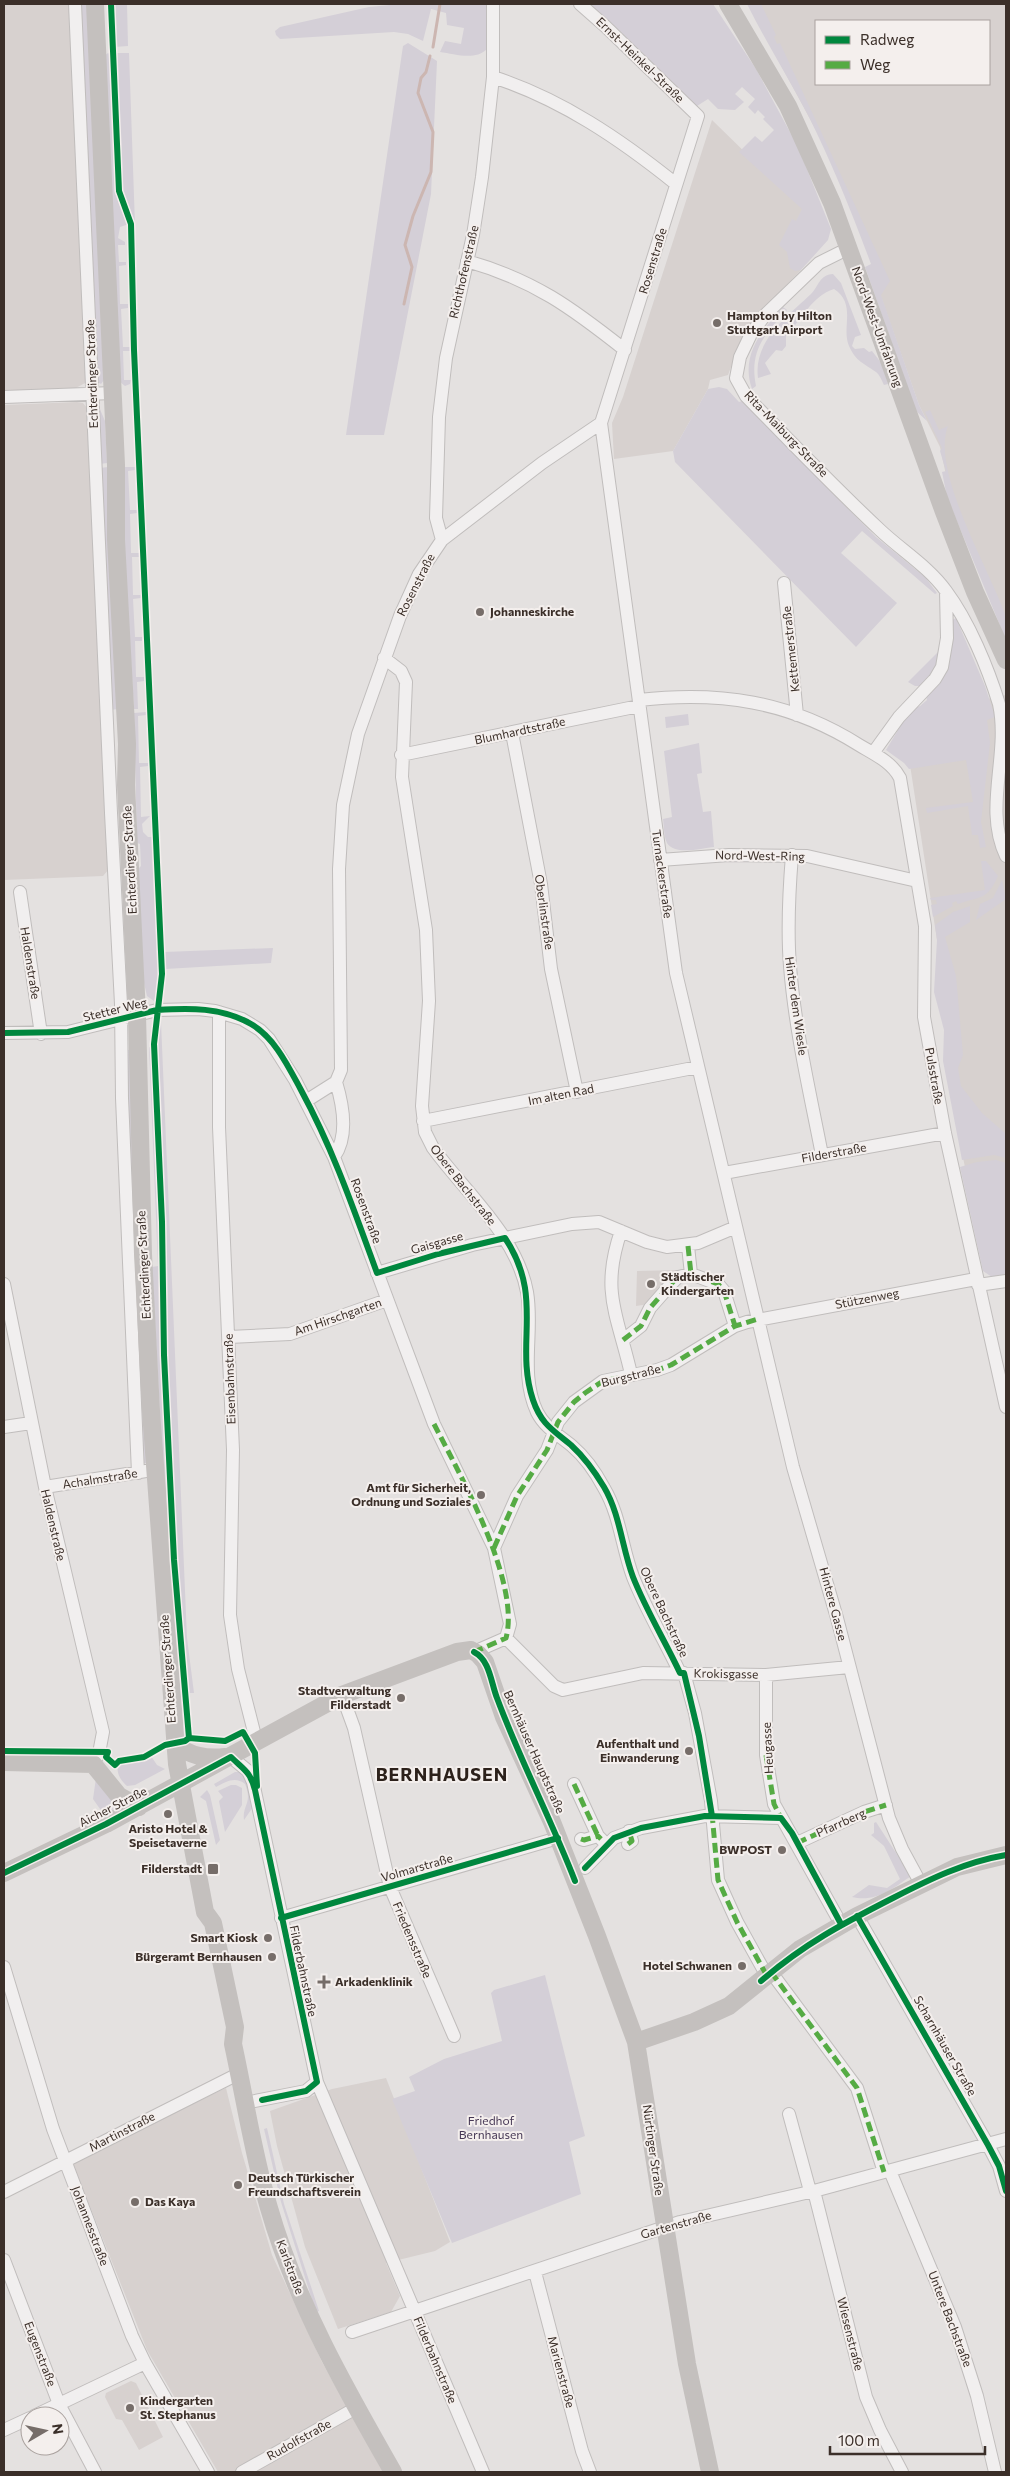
<svg xmlns="http://www.w3.org/2000/svg" width="1010" height="2476" font-family="Commissioner,sans-serif">
<style>
.built{fill:#d7d1cf;fill-rule:evenodd}
.green{fill:#d4cfd7}
.lines{fill:none;stroke-linecap:round;stroke-linejoin:round}
.stream{stroke:#ccb6b1;stroke-width:3}
.street-casing{stroke:#c0bdbc;stroke-width:14}
.street{stroke:#f1efef;stroke-width:12}
.secondary{stroke:#c4c0be;stroke-width:18}
.quiet{stroke:#55ab44;stroke-width:5;stroke-dasharray:10 5;stroke-linecap:butt}
.cycleway-casing{stroke:#f4efed;stroke-width:9}
.cycleway{stroke:#00873e;stroke-width:6}
.poi-dot{fill:#766d69;stroke:#f4efed;stroke-width:2}
.labels{text-anchor:middle;stroke-width:4;stroke-linejoin:round;paint-order:stroke}
.street-label{font-size:12px;fill:#3b2f29;stroke:#f4efed}
.poi-label{font-size:12px;font-weight:bold;fill:#3b2f29;stroke:#f4efed;text-anchor:end}
.park-label{font-size:12px;fill:#463855;stroke:#f4efed}
.district-label{font-size:18px;font-weight:bold;letter-spacing:1px;fill:#2c211b;stroke:#f4efed}
</style>
<rect width="100%" height="100%" fill="#e4e1e0"/>
<!-- built -->
<path class="built" d="M4,4H72L87,376L85,383L74,389L4,391Z
M748,4H1006V627L949,489L940,447L919,405L871,268L872,261L831,158ZM816,21H989V84H816Z
M712,120L803,209L799,268L801,270L759,314L738,348L728,375L710,380L708,389L673,451L614,459L612,423L623,397Z
M77,402L83,403L87,408L109,869L103,876L4,880V405Z
M1006,695V1268L987,1270L956,1125L937,940L910,765L923,712Z
M680,1270L649,1304L636,1306L637,1271Z
M386,2078L450,2242L435,2251L386,2263L400,2296L391,2312L338,2329L305,2247L277,2146L270,2111L332,2089Z
M226,2088L242,2153L272,2255L322,2362L383,2472H218L147,2350L72,2161Z
M131,2381L136,2383L163,2437L139,2450L122,2420L116,2419L105,2397L106,2393Z"/>
<!-- green -->
<path class="green" d="M80,4H88L104,380L101,384L96,381Z
M113,4H127L128,46L114,47Z
M400,4H488L487,49C475,61 455,54 440,52L445,41L461,44L464,28L447,25L446,13L431,9L423,41L408,34L394,32L280,39L276,35L275,31L280,27L369,7Z
M587,4H713L756,69L798,147L831,229L828,240L801,270L795,271L790,268L787,252L779,245L792,219L796,221L802,209L739,152L755,136L762,142L774,130L763,119L765,117L758,110L755,114L748,107L755,99L742,87L735,94L744,102L735,110L718,109L708,99L697,106L619,30Z
M747,4H761L776,35L774,37L777,44L780,43L890,281L881,295L919,405L927,421L916,411L865,267L871,264C852,213 832,163 808,115C788,77 766,42 747,4Z
M408,43L437,61L431,194L384,435H346L403,46Z
M108,53L111,55L117,198L129,224L120,227L118,238L125,242V245H118L119,262H126V265L119,266L120,304H128V308L121,309L123,347H130V351H123L124,380H131L130,384L125,386L120,382L104,56Z
M116,53H129L135,225L121,194Z
M833,274L841,283L861,335L855,337L852,346L855,349L864,348L869,352L872,351L882,364L888,384L884,385C882,381 880,375 876,372C864,363 856,362 849,346C841,328 857,304 834,289C812,296 801,320 786,336V346L782,351L776,350L765,363L771,374L758,378C753,341 787,317 811,294C819,286 819,275 833,274Z
M783,307L787,310C764,335 749,351 756,386L752,389C740,355 762,330 783,307Z
M719,387L727,389L739,402L742,401L876,537L925,577L937,593L935,594L862,531L841,553L897,603L856,647L675,462L673,451L708,389Z
M99,407L105,421L107,463L100,464Z
M930,410L939,430L948,426C930,471 991,572 1006,617C1008,624 1006,633 1006,640L947,497L942,472L946,471L940,451L942,448L925,412Z
M108,467L118,709L110,710L100,468Z
M124,467H135V470L128,471L130,510H137V513L130,514L131,553H139V557H132L133,595H141V598L133,599L135,637H142V641H135L136,677H144V681L137,682L138,709H134L123,536Z
M956,618L985,686L995,717L987,720L990,743L981,822L986,847L980,848L978,835H972L968,806L927,813L926,808L973,802L966,760L909,769L904,763L886,750L910,710L920,706L927,700L926,696L950,621Z
M939,651L938,666L922,686H915L908,682Z
M146,712V715L138,716L139,763H148V766L140,767L141,817L150,816L142,824L143,832L148,837H153L160,974L159,989L154,1001L147,996L144,983L138,869L141,866L140,844L137,843L134,713Z
M688,714L689,725L666,728L665,717Z
M699,743L702,773L697,774L703,812L711,811L714,847C702,848 675,856 667,843C664,837 664,826 663,819L672,817L664,751Z
M981,861H986L998,876C987,901 980,896 958,904L956,901L952,903L953,906L933,917L931,905L937,904L936,900H931L930,898L985,890Z
M1002,880L1006,899L976,920L980,904L993,898Z
M970,906V922L945,937L956,976L963,1055L958,1068L961,1086L982,1113L1006,1134V1158L994,1155L962,1160L943,1061L944,1030L934,992L937,940L935,925L953,912Z
M273,948L271,963L165,969L164,952Z
M161,1022L187,1638L194,1693H188L176,1534L166,1322L157,1040Z
M149,1047L153,1049L171,1531L187,1731L184,1737L172,1632L152,1267L158,1266Z
M126,1050H130L147,1463H144Z
M996,1160L1006,1163V1275L992,1277L983,1271L960,1167L977,1162Z
M151,1756L157,1765L165,1769L135,1785L127,1786C121,1781 116,1773 118,1765C126,1759 141,1761 151,1756Z
M235,1772H240L247,1778L253,1807L244,1820C242,1805 253,1803 245,1784C235,1776 226,1782 216,1787L214,1784Z
M96,1778L123,1805L105,1816L93,1799Z
M231,1785H236L242,1788V1805L225,1832L219,1801L223,1797L218,1791Z
M207,1790L210,1795L220,1840L216,1845L206,1801L200,1797Z
M876,1822L911,1876C894,1888 875,1903 852,1897L869,1885L887,1888L900,1879L884,1846L871,1835L874,1833V1823Z
M545,1975L585,2136L569,2142L581,2194L452,2243L392,2099L415,2091L409,2077L444,2059L502,2041L491,1993L494,1990Z
M267,2128L284,2204L319,2311L316,2312L281,2202L264,2129Z"/>
<g class="lines">
<!-- stream -->
<path class="stream" d="M433,47L440,4
M404,304L412,267L405,245L413,216L431,172L433,132L418,93L421,78L426,72L430,56"/>
<defs>
<path id="street" d="M75,4L111,813L121,1004L122,1098L138,1473
M580,4L605,26L698,116L601,423L676,973L793,1467L837,1618L889,1818L902,1849L921,1884
M493,77C561,99 620,139 676,184
M849,248L819,263L765,315L751,334L740,357L736,378L746,396C790,441 834,487 880,530C901,550 929,567 946,591C969,622 988,668 999,704C1010,755 983,808 1006,856
M467,261C534,280 572,308 625,350
M4,397L113,393
M442,540L436,518L439,417L446,358L473,235L482,177L493,77V4
M784,583L797,715
M384,658L401,671L406,682L402,777L426,930L429,1001L422,1106L425,1132L433,1148C465,1192 517,1236 527,1292C534,1332 519,1373 537,1412C545,1428 559,1435 572,1446C585,1457 596,1473 604,1488C620,1515 622,1548 633,1577C646,1610 665,1641 680,1673
M639,700C720,691 789,701 859,745C874,754 892,762 900,778L925,926L924,1017L945,1133L1006,1407
M512,733L541,884L551,969L577,1092
M873,753L899,717L935,679L942,667L947,638L946,591
M401,755L639,706
M792,855C789,892 787,929 790,966C795,1030 810,1093 822,1155
M660,860L729,855L807,856L917,881
M20,892L41,1034
M219,1012V1127L233,1450L230,1615L238,1669L254,1732L260,1741
M4,1033L68,1032L157,1010L198,1009L215,1011L242,1019L260,1030L269,1039L295,1080L334,1157L434,1424L494,1548L510,1624L506,1638L474,1652
M306,1101L336,1082L341,1070L339,869L343,805L358,734L400,616L419,574L442,540L542,463L601,423
M423,1121L698,1067
M334,1157C349,1136 343,1105 336,1082
M724,1173L945,1133
M621,1231C600,1292 618,1316 631,1374
M688,1246L691,1274
M377,1273L472,1245L572,1224L599,1222L647,1242L667,1247L698,1243L736,1227
M4,1284L45,1487L103,1732L99,1753L93,1764
M978,1285L1006,1281
M229,1337L290,1334L387,1300
M623,1340L641,1326L650,1308L672,1283L678,1277L691,1274L718,1284L724,1291L735,1326
M4,1427L31,1423
M45,1487L146,1471
M494,1548L517,1496L547,1450L558,1422L574,1402L603,1381L657,1370L671,1365L735,1326L747,1322L976,1279
M506,1638L554,1686L563,1690L643,1673L766,1675L849,1667
M684,1673L695,1713L711,1801L718,1880L737,1922L767,1976
M766,1675V1755L774,1804L841,1924
M342,1695L354,1728L390,1887L454,2036
M231,1757L248,1771L253,1782L317,2082L483,2472
M574,1784L598,1836
M581,1839L584,1840L598,1836L603,1841
M797,1843L864,1812L886,1805
M628,1844L632,1841L629,1831
M585,1868L614,1838L641,1828L705,1816L781,1818
M857,1916L988,2145L999,2166L1006,2191
M281,1918L558,1838
M4,1967L53,2129L132,2336L145,2363L208,2472
M771,1972L857,2088L884,2172
M245,2103L306,2091L317,2082
M789,2114L810,2191
M890,2171L955,2327L977,2396L995,2472
M814,2191L866,2397L880,2430L902,2472
M4,2192L240,2073
M4,2260L59,2404L95,2472
M535,2272L582,2451L590,2472
M352,2332L680,2222L814,2191L1006,2139
M34,2416L145,2363
M4,2430L30,2418
M242,2472L356,2408"/>
</defs>
<!-- street casing -->
<use href="#street" class="street-casing"/>
<!-- street -->
<use href="#street" class="street"/>
<!-- secondary -->
<path class="secondary" d="M95,4L116,465V540L127,744L126,785L137,1015L143,1254L151,1411L177,1764L205,1912L213,1923L235,2027L233,2044C245,2099 253,2154 269,2208C296,2302 345,2388 393,2472
M728,4L788,106L832,203L944,512L975,592L1006,660
M174,1744C191,1756 205,1759 225,1757
M4,1762L93,1764L119,1796L139,1807
M4,1873L106,1824L342,1695L457,1652L471,1650L478,1654L485,1662L504,1717L552,1822L597,1936L636,2042L687,2364L710,2472
M636,2042L694,2022L729,2006L800,1949L857,1916L957,1867L1006,1855"/>
<!-- quiet -->
<path class="quiet" d="M688,1246L691,1274
M623,1340L641,1326L650,1308L672,1283L678,1277L691,1274L718,1284L724,1291L735,1326
M434,1424C460,1475 521,1582 506,1638L474,1652
M494,1548L517,1496L547,1450L558,1422L574,1402L585,1393L603,1381L657,1370L671,1365L735,1326L758,1319
M766,1755L774,1804L782,1820
M574,1784L598,1836
M712,1813L718,1880L737,1922L767,1976
M581,1839L584,1840L598,1836L601,1839
M797,1843L864,1812L886,1805
M628,1844L632,1841L629,1831
M771,1972L857,2088L884,2172"/>
<defs>
<path id="cycleway" d="M111,4L119,191L131,224L134,350L162,974L154,1044L162,1222L164,1355L174,1560L189,1738
M4,1033L68,1032L157,1010C189,1008 222,1007 251,1024C275,1038 288,1066 301,1090C333,1149 354,1210 377,1273L438,1254L505,1238C545,1298 514,1343 533,1400C541,1424 553,1430 571,1445C584,1457 595,1472 604,1487C620,1514 622,1548 633,1577C646,1610 665,1641 680,1673H684L699,1736L712,1816
M474,1652C490,1660 491,1683 497,1698C520,1760 551,1819 575,1881
M4,1751L108,1752L106,1757L115,1765L119,1761L144,1757L165,1745L185,1741L189,1738L225,1741L243,1732L255,1753L257,1786
M585,1868L614,1838L641,1828L705,1816L781,1818L792,1833L841,1924
M4,1873L106,1824L231,1757C244,1770 250,1771 255,1790L317,2082L306,2091L262,2100
M857,1916L988,2145L999,2166L1006,2191
M281,1918L558,1838
M761,1981C804,1944 842,1924 893,1898C930,1879 965,1862 1006,1855"/>
</defs>
<!-- cycleway casing -->
<use href="#cycleway" class="cycleway-casing"/>
<!-- cycleway -->
<use href="#cycleway" class="cycleway"/>
</g>
<!-- markers -->
<g class="poi-dot">
<circle cx="717" cy="323" r="5"/>
<circle cx="480" cy="612" r="5"/>
<circle cx="651" cy="1284" r="5"/>
<circle cx="481" cy="1495" r="5"/>
<circle cx="401" cy="1698" r="5"/>
<circle cx="689" cy="1751" r="5"/>
<circle cx="168" cy="1814" r="5"/>
<circle cx="782" cy="1850" r="5"/>
<rect x="207" y="1863" width="12" height="12" rx="2.5"/>
<circle cx="268" cy="1938" r="5"/>
<circle cx="272" cy="1957" r="5"/>
<circle cx="742" cy="1966" r="5"/>
<path d="M321.5 1974.5h5v5h5v5h-5v5h-5v-5h-5v-5h5z"/>
<circle cx="238" cy="2185" r="5"/>
<circle cx="135" cy="2202" r="5"/>
<circle cx="130" cy="2408" r="5"/>
</g>
<g class="labels">
<!-- street labels -->
<g class="street-label">
<text transform="translate(640 60) rotate(44)" y="4">Ernst-Heinkel-Straße</text>
<text transform="translate(653 261) rotate(-73)" y="4">Rosenstraße</text>
<text transform="translate(464 272) rotate(-77)" y="4">Richthofenstraße</text>
<text transform="translate(877 327) rotate(70)" y="4">Nord-West-Umfahrung</text>
<text transform="translate(92 374) rotate(-92)" y="4">Echterdinger Straße</text>
<text transform="translate(786 434) rotate(46)" y="4">Rita-Maiburg-Straße</text>
<text transform="translate(416 585) rotate(-63)" y="4">Rosenstraße</text>
<text transform="translate(791 649) rotate(-96)" y="4">Kettemerstraße</text>
<text transform="translate(520 731) rotate(-12)" y="4">Blumhardtstraße</text>
<text transform="translate(760 856) rotate(1)" y="4">Nord-West-Ring</text>
<text transform="translate(130 860) rotate(-93)" y="4">Echterdinger Straße</text>
<text transform="translate(662 874) rotate(82)" y="4">Turnackerstraße</text>
<text transform="translate(544 912) rotate(82)" y="4">Oberlinstraße</text>
<text transform="translate(30 963) rotate(81)" y="4">Haldenstraße</text>
<text transform="translate(796 1006) rotate(82)" y="4">Hinter dem Wiesle</text>
<text transform="translate(115 1010) rotate(-14)" y="4">Stetter Weg</text>
<text transform="translate(934 1076) rotate(80)" y="4">Pulsstraße</text>
<text transform="translate(561 1095) rotate(-11)" y="4">Im alten Rad</text>
<text transform="translate(834 1153) rotate(-10)" y="4">Filderstraße</text>
<text transform="translate(463 1185) rotate(52)" y="4">Obere Bachstraße</text>
<text transform="translate(366 1211) rotate(70)" y="4">Rosenstraße</text>
<text transform="translate(437 1243) rotate(-16)" y="4">Gaisgasse</text>
<text transform="translate(144 1265) rotate(-93)" y="4">Echterdinger Straße</text>
<text transform="translate(867 1299) rotate(-11)" y="4">Stützenweg</text>
<text transform="translate(338 1317) rotate(-19)" y="4">Am Hirschgarten</text>
<text transform="translate(631 1376) rotate(-14)" y="4">Burgstraße</text>
<text transform="translate(230 1379) rotate(-92)" y="4">Eisenbahnstraße</text>
<text transform="translate(100 1479) rotate(-9)" y="4">Achalmstraße</text>
<text transform="translate(53 1525) rotate(77)" y="4">Haldenstraße</text>
<text transform="translate(833 1604) rotate(75)" y="4">Hintere Gasse</text>
<text transform="translate(664 1612) rotate(65)" y="4">Obere Bachstraße</text>
<text transform="translate(168 1669) rotate(-94)" y="4">Echterdinger Straße</text>
<text transform="translate(726 1674) rotate(1)" y="4">Krokisgasse</text>
<text transform="translate(768 1748) rotate(-93)" y="4">Heugasse</text>
<text transform="translate(534 1752) rotate(66)" y="4">Bernhäuser Hauptstraße</text>
<text transform="translate(113 1807) rotate(-27)" y="4">Aicher Straße</text>
<text transform="translate(841 1823) rotate(-24)" y="4">Pfarrberg</text>
<text transform="translate(417 1868) rotate(-16)" y="4">Volmarstraße</text>
<text transform="translate(412 1940) rotate(67)" y="4">Friedensstraße</text>
<text transform="translate(303 1971) rotate(78)" y="4">Filderbahnstraße</text>
<text transform="translate(945 2046) rotate(60)" y="4">Scharnhäuser Straße</text>
<text transform="translate(122 2132) rotate(-27)" y="4">Martinstraße</text>
<text transform="translate(653 2150) rotate(82)" y="4">Nürtinger Straße</text>
<text transform="translate(676 2225) rotate(-16)" y="4">Gartenstraße</text>
<text transform="translate(90 2226) rotate(69)" y="4">Johannesstraße</text>
<text transform="translate(290 2267) rotate(69)" y="4">Karlstraße</text>
<text transform="translate(950 2319) rotate(69)" y="4">Untere Bachstraße</text>
<text transform="translate(850 2334) rotate(76)" y="4">Wiesenstraße</text>
<text transform="translate(40 2354) rotate(69)" y="4">Eugenstraße</text>
<text transform="translate(435 2360) rotate(67)" y="4">Filderbahnstraße</text>
<text transform="translate(561 2372) rotate(75)" y="4">Marienstraße</text>
<text transform="translate(299 2440) rotate(-29)" y="4">Rudolfstraße</text>
</g>
<!-- poi labels -->
<g class="poi-label">
<text x="727" y="320" text-anchor="start">Hampton by Hilton<tspan x="727" dy="14">Stuttgart Airport</tspan></text>
<text x="490" y="616" text-anchor="start">Johanneskirche</text>
<text x="661" y="1281" text-anchor="start">Städtischer<tspan x="661" dy="14">Kindergarten</tspan></text>
<text x="471" y="1492">Amt für Sicherheit,<tspan x="471" dy="14">Ordnung und Soziales</tspan></text>
<text x="391" y="1695">Stadtverwaltung<tspan x="391" dy="14">Filderstadt</tspan></text>
<text x="679" y="1748">Aufenthalt und<tspan x="679" dy="14">Einwanderung</tspan></text>
<text x="168" y="1833" text-anchor="middle">Aristo Hotel &amp;<tspan x="168" dy="14">Speisetaverne</tspan></text>
<text x="772" y="1854">BWPOST</text>
<text x="202" y="1873">Filderstadt</text>
<text x="258" y="1942">Smart Kiosk</text>
<text x="262" y="1961">Bürgeramt Bernhausen</text>
<text x="732" y="1970">Hotel Schwanen</text>
<text x="335" y="1986" text-anchor="start">Arkadenklinik</text>
<text x="248" y="2182" text-anchor="start">Deutsch Türkischer<tspan x="248" dy="14">Freundschaftsverein</tspan></text>
<text x="145" y="2206" text-anchor="start">Das Kaya</text>
<text x="140" y="2405" text-anchor="start">Kindergarten<tspan x="140" dy="14">St. Stephanus</tspan></text>
</g>
<!-- park labels -->
<g class="park-label">
<text x="491" y="2125">Friedhof<tspan x="491" dy="14">Bernhausen</tspan></text>
</g>
<!-- district labels -->
<g class="district-label">
<text x="442" y="1781">BERNHAUSEN</text>
</g>
</g>
<!-- border -->
<rect width="1010" height="2476" fill="none" stroke="#3b2f29" stroke-width="10"/>
<!-- legend -->
<rect x="815" y="20" width="175" height="65" fill="#f4efed" stroke="#aaa29f"/>
<rect x="825" y="36" width="25" height="8" fill="#00873e" stroke="#aaa29f"/>
<text x="860" y="45" font-size="15" fill="#3b2f29">Radweg</text>
<rect x="825" y="61" width="25" height="8" fill="#55ab44" stroke="#aaa29f"/>
<text x="860" y="70" font-size="15" fill="#3b2f29">Weg</text>
<!-- north arrow -->
<g transform="translate(45 2431) rotate(81)"><circle r="24" fill="#f4efed" stroke="#aaa29f"/>
<path d="M0-4L9 19L0 12L-9 19Z" fill="#766d69"/>
<text y="-8" font-size="14" font-weight="bold" text-anchor="middle" fill="#3b2f29">N</text>
</g>
<!-- scale -->
<path d="M830 2446v8h155v-8" fill="none" stroke="#3b2f29" stroke-width="2.5"/>
<text x="838" y="2446" font-size="15" fill="#3b2f29" stroke="#f4efed" stroke-width="4" paint-order="stroke">100 m</text>
</svg>
